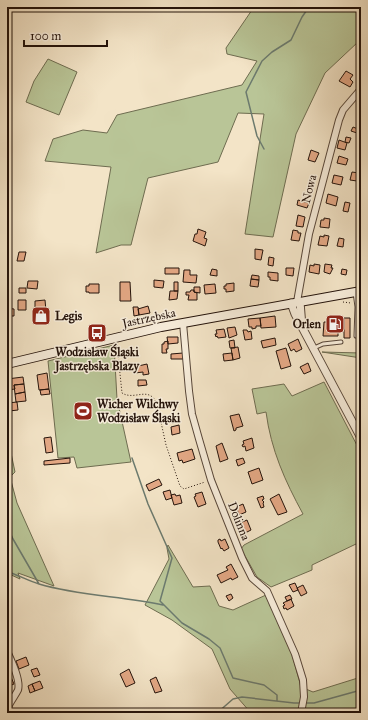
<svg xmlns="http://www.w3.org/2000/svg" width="368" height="720" font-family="'IM FELL Great Primer',serif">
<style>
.green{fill:#b9c597;stroke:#6e6c50}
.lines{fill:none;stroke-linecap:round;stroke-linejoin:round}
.stream{stroke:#6c7a6e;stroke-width:1.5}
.building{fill:#e4a885;stroke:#23120a}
.service-casing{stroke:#574639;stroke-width:5}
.minor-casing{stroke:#574639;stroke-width:8}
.tertiary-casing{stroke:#574639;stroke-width:9}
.secondary-casing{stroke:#23120a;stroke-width:10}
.path{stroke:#23120a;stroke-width:1;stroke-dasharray:1 2;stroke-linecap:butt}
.service{stroke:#f7eddb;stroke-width:3}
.minor{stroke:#f7eddb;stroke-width:6}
.tertiary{stroke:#f7eddb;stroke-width:7}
.secondary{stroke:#f7eddb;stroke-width:8}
.labels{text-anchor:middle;stroke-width:3;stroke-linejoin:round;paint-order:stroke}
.street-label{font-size:12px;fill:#23120a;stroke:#f7eddb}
.poi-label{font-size:12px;font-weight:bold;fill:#23120a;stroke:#f7eddb;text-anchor:start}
</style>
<rect width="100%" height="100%" fill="#f3e4c7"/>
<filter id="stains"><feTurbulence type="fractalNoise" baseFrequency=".005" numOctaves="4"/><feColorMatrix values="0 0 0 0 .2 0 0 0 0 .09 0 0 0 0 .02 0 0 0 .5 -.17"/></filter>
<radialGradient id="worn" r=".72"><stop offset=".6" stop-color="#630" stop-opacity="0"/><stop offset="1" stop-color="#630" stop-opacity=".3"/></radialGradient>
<!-- green -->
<path class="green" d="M254,7H361V44L358,42L325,73L296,134L273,237L245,234L264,114L238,113L218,162L148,178L131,245H121L96,253L111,167L45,161L53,139L83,130L107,133L117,115L242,85L257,61L227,54L226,48Z
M48,59L77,72L59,115L26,102L34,81Z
M114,345L117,399L131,462L77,468L74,457L58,458L48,361Z
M322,352L361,353V358Z
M324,382L361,453V554L356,544L312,565V570L271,587L257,577L241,549L244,545L303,514C285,481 271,450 266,412L257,414L252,389L284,384L292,396Z
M7,434L15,472L10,477L17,503L54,586L18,573L20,579L7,573Z
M168,545L193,587L210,586L219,606L233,610L266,595L290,647L301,687L313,692L361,677V713H251L230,689L212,649L172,620L145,605L169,559L167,548Z"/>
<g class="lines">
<!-- stream -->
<path class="stream" d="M264,149L257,136L246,92L262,61L272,52L291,40L302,17L309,7
M132,458L148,504L172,558L160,601L182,623L209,639L220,648L233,678L264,685L277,695V701
M7,526L13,539L39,584
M11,573C20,576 29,581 39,584C79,596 122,596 163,605
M307,703H314L361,690
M217,713L233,699L242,697L294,703H301"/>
</g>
<!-- building -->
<path class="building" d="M346,71L353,75L350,79L353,82L350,87L339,81Z
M353,127L358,129L357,133L351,131Z
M346,137L351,138L349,143L345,142Z
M339,140L347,143L345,150L337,148Z
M311,150L319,153L315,162L308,160Z
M339,156L348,159L346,165L337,163Z
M352,172L359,173L357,181L350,180Z
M334,175L343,177L341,185L332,183Z
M328,194L338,197L336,206L326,203Z
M298,200L309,203L307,208L297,205Z
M345,202L350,203L348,212L343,211Z
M298,215L305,217L303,227L296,226Z
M324,218L330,219L329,228L320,227L321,220H324Z
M198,229L206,232L204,238L207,239L205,246L193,241L195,234H197Z
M293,230L298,231V233H301L299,241L291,240Z
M324,235L329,236L327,246L318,245L320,236L324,237Z
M339,238L344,239L343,247L337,246Z
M255,249L263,250L261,260L255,259Z
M19,252H26L24,261H17Z
M269,257L274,258L273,266L268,265Z
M314,264L320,265L319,274L309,272L310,265L314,266Z
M325,264L332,265L331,268H333L330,274L324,272Z
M165,268H179V274H165Z
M286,268H294L293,276L286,275Z
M212,269L217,270V276L210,275Z
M342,269L347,270L346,275L341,274Z
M184,270H190V275H197L196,283L183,282Z
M268,272L278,273V281L270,280V277H268Z
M252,275L259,276V280L251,279Z
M251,279L259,280L258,287L250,286Z
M154,280L164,281L163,288L154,287Z
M28,281H38L37,289L27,288Z
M120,282H130L131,301H120Z
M174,282H178V291H174Z
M234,283V291L226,292V289H224V286H226V284Z
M89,284H99V293H89V292H86V286H89Z
M215,284L216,293L205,294L204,285Z
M194,287H200V293L194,292Z
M19,288H26V293H19Z
M191,290H194V292L197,293V300H188L189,295H186V292H190Z
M170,291H178L177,299L169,300Z
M7,294H11V299H7Z
M18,300H26V310H18Z
M45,300L46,311L35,312V301Z
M148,306L150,313L139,315L138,309Z
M133,307H138L139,315L134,316Z
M7,308L14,309V316H10V318H7Z
M275,316L276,327L261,328L260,318Z
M260,318L261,326H256V328L252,329V327H249L248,319Z
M344,318H350V338H344Z
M329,319H338V336H323L324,322H329Z
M235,327L237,335L229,338L227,328Z
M224,329L226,337L218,338L217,336L216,337L215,334H217L216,330Z
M243,330H247L248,332L251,331L252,339L245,340Z
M167,337H178V343L168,344Z
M275,338L276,345L263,348L261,341Z
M298,339L302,349L296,352L294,349L291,351L288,344Z
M234,340L235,348H230L229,341Z
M168,341V349H166L167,353H162V344H164V342Z
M238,347L240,358L233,360L231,348Z
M286,348L291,366L281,369L276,351Z
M183,353V359H171V354Z
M232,353L233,360L224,361L223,354Z
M308,363L311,371L304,374L300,367Z
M147,364L149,374L143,375V372L135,373L134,367Z
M47,373L49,389L39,390L37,375Z
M23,377L24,384L14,385L15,389L7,390V379Z
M138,380H146L147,385L138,386Z
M24,384L25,392L15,394L14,385Z
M49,389L50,394L41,395L40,390Z
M25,392L26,401L16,402L15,394Z
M17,402L18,410L9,411L8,403Z
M239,414L243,426L236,428V430L234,431L230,416Z
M176,416L178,422L172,423L171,418Z
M179,425L180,433L172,435L171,427Z
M51,437L53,452L46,453L44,438Z
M252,438L254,448L246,451L245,446L243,447L242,445L244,444L243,441Z
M222,443L228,459L220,462L216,446Z
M192,449L195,459L183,463L182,460L179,461L177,453Z
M70,458V463L44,465V461Z
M243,458L245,463L238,466L236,460Z
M259,468L263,480L252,484L248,472Z
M159,479L162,485L149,491L146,485Z
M170,490L172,498L166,500L163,492Z
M202,492L206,504L198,507L194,497L196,496L195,494Z
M175,494L176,496L180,495L182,503L174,505L171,495Z
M279,494L287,512L278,515L270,499Z
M263,496L264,499L262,500L264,502L263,503L264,507L261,508L257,498Z
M243,504L246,512L239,515L236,507Z
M247,520L251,530L245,533L240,523Z
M220,539L221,541L225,539L229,548L224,551L222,548L221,549L218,542V540Z
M231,564L238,577L232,580L231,578L221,583L217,575L228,570L226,567Z
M295,583L298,590L293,592L289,585Z
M303,585L307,593L301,596L297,588Z
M231,594L233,598L229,601L226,596Z
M290,595L292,599L287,601L285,597Z
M291,599L294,606L287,610L286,608L284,609L283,606L285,605L283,603Z
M26,657L29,665L19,669L16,661Z
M37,668L40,675L34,677L31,670Z
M129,669L135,683L126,687L120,674Z
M11,677L14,684L7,687V678Z
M156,677L162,691L155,693L150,680Z
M40,681L43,688L35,691L32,684Z
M32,684L35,691L30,693L28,686Z"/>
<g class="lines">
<defs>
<path id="service" d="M355,292L357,307L356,336
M314,348L323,344L341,342"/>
<path id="minor" d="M297,302L309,234L339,120L343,110L361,89
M183,323L189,391L192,414L199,439L211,480L242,558L252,578L267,591L295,654L303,680L304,697L301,713
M7,651C11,660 21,680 18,690C15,696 10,702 7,709"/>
<path id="tertiary" d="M300,302L302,326
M291,303L295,314L361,438"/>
<path id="secondary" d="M7,364L161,327L361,291"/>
</defs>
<!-- service casing -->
<use href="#service" class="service-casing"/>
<!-- minor casing -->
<use href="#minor" class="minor-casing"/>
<!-- tertiary casing -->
<use href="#tertiary" class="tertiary-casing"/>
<!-- secondary casing -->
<use href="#secondary" class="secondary-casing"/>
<!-- path -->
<path class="path" d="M343,302L351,303
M117,345L122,393C135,401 149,385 157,404L166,445L180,486L184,489L205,482"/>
<!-- service -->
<use href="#service" class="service"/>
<!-- minor -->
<use href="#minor" class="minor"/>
<!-- tertiary -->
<use href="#tertiary" class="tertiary"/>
<!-- secondary -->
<use href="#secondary" class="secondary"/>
</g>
<!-- icons -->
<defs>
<symbol id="shop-square" viewBox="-11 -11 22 22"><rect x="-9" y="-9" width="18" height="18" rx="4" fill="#8f2418" stroke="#f7eddb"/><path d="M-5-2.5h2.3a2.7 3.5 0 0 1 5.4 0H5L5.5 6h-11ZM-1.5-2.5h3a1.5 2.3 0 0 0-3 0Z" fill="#fff"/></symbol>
<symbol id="fuel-square" viewBox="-11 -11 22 22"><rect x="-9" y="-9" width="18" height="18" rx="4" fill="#8f2418" stroke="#f7eddb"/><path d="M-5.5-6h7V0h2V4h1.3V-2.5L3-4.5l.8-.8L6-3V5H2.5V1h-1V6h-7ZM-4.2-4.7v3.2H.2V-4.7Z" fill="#fff"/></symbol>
<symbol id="bus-square" viewBox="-11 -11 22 22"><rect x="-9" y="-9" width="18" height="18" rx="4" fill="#8f2418" stroke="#f7eddb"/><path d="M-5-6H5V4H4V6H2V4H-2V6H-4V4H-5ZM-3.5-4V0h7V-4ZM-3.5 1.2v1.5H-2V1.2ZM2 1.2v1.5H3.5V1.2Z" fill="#fff"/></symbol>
<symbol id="stadium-square" viewBox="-11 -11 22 22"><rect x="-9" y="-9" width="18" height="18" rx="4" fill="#8f2418" stroke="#f7eddb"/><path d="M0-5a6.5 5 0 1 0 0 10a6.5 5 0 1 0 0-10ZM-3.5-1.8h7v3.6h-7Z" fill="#fff"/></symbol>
</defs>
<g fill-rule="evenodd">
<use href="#shop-square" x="30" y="305" width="22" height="22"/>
<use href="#fuel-square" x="324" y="313" width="22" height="22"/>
<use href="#bus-square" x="86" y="322" width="22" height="22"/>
<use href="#stadium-square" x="72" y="400" width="22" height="22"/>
</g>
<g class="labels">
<!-- street labels -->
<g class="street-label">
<text transform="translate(309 189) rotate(-76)" y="4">Nowa</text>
<text transform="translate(149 318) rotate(-12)" y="4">Jastrzębska</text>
<text transform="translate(239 521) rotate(68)" y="4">Dolinna</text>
</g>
<!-- poi labels -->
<g class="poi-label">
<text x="55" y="320">Legis</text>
<text x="321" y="328" text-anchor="end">Orlen</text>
<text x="97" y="356" text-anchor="middle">Wodzisław Śląski<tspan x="97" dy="14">Jastrzębska Blazy</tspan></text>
<text x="97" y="408">Wicher Wilchwy<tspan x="97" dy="14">Wodzisław Śląski</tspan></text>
</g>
</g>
<!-- margin -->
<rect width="368" height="720" fill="none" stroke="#f3e4c7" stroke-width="24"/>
<rect x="8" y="8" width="352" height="704" fill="none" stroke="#23120a" stroke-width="2"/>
<rect x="12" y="12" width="344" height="696" fill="none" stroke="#23120a"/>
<!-- scale -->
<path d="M24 40v6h83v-6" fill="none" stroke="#23120a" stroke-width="2"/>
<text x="30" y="40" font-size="12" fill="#23120a" stroke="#f7eddb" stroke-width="3" paint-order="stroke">100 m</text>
<rect width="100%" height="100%" filter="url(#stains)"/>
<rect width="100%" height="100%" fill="url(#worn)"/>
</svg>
